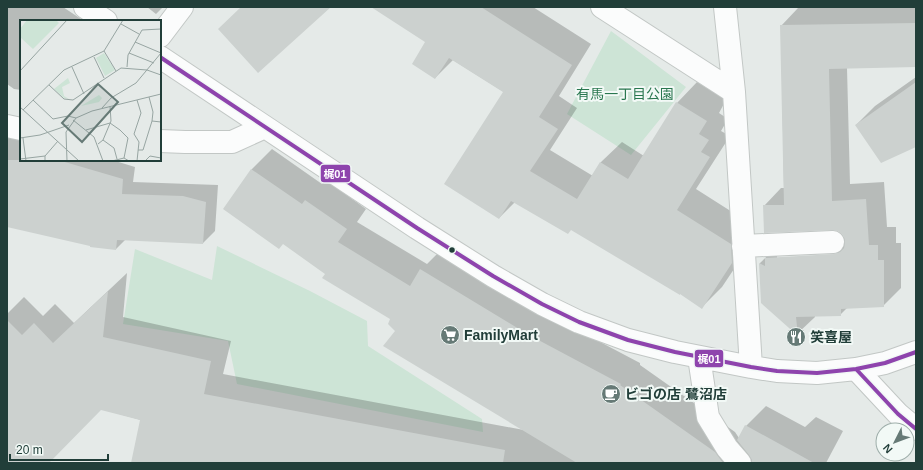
<svg xmlns="http://www.w3.org/2000/svg" width="923" height="470" font-family="Helvetica,'Noto Sans JP',sans-serif">
<style>
.green{fill:#cde4d6}
.shadow{fill:#0003;fill-rule:evenodd}
.building{fill:#ccd1cf}
.lines{fill:none;stroke-linecap:round;stroke-linejoin:round}
.minor-casing{stroke:#c2c7c5;stroke-width:24}
.minor{stroke:#fbfcfc;stroke-width:22}
.bus-1-casing{stroke:#f2f9f6;stroke-width:7}
.bus-1{stroke:#8e44ad;stroke-width:4}
.bus-dot{fill:#213e39;stroke:#f2f9f6;stroke-width:1.5}
.labels{text-anchor:middle;stroke-width:4;stroke-linejoin:round;paint-order:stroke}
.park-label{font-size:14px;fill:#29774f;stroke:#f2f9f6}
.poi-label{font-size:14px;font-weight:bold;fill:#213e39;stroke:#f2f9f6;text-anchor:start}
.inset-road{fill:none;stroke:#97a5a2;stroke-width:1}
.view{fill:#667a76;fill-opacity:0.15;stroke:#667a76;stroke-width:2}
.inset-edge{fill:none;stroke:#213e39;stroke-width:2}
.line-badge{stroke:#f2f9f6;stroke-width:1.5}
.badge-label{font-size:11px;text-anchor:middle;font-weight:bold;fill:#fff}
</style>
<rect width="100%" height="100%" fill="#e5eae8"/>
<!-- green -->
<path class="green" d="M611,31L686,87L631,155L567,114Z
M217,246L310,291L367,321L368,346L482,419L483,432L237,384L228,341L123,324L135,249L212,280Z"/>
<!-- shadow -->
<path class="shadow" d="M7,7H63L84,21H21V90L14,89L7,84Z
M147,7H163L156,14Z
M373,7H533L591,44L559,96L577,108L550,150L593,176L601,162L622,142L644,156L677,103L697,82L726,100L719,113L728,119L721,131L730,136L696,189L751,224L752,242L722,287L702,307L680,293L571,229L515,202L499,218L504,92L453,60L435,78L427,41Z
M840,7H916V66L847,68L850,184L884,182L887,227H896V243H901V288L883,306L848,307L840,315L815,316V317L797,334L762,303L760,263L784,240L845,237L839,230L764,206L781,188H784L781,26L798,8ZM839,253V255L777,258V256Z
M916,77V146L856,125L875,106Z
M7,130L21,134V160H112L135,167L133,182L218,185L215,231L203,243L126,239L116,249L7,197Z
M272,149L322,184L326,180L366,209L357,222L427,264L441,250L549,315L640,363V365L735,432L739,438L746,426L766,406L805,427L816,417L843,431L826,463H132L141,420L101,409L47,463H32L7,456V314L24,297L43,316L55,304L74,323L127,273L123,317L231,341L223,374L524,430L396,330L392,319L283,243L224,209L252,169Z"/>
<!-- building -->
<path class="building" d="M241,7H331L258,73L218,29Z
M371,7H481L572,65L539,117L558,129L530,171L577,199L600,162L628,179L676,102L707,121L699,134L709,140L701,152L710,157L677,210L731,244L732,263L702,309L680,294V295L571,230L568,234L511,201L499,219L444,184L503,92L449,58L435,79L412,64L425,42Z
M916,23V67L829,69L832,201L866,199L869,245H878V260H884V307L841,309V316L796,317L798,336L761,303L759,263L765,266V258L834,254L840,252L844,248L845,241L843,235L838,231L833,230L764,233L763,205H784L780,25Z
M916,82V147L881,163L855,125Z
M7,160H58L123,179L122,194L183,196L206,202L203,244L117,240L116,250L90,247V246L7,227Z
M251,169L302,204L305,200L347,229L338,242L410,286L420,269L529,335L621,384L620,385L715,452L723,463H577L383,346L395,331L388,324L390,319L322,278L325,274L283,244L279,249L223,209Z
M108,291L103,337L211,361L204,394L505,450L503,463H131L140,420L101,410L49,463H7V320L22,335L34,323L53,343Z
M745,425L814,463H752V460L749,455L737,440Z"/>
<g class="lines">
<defs>
<path id="minor" d="M85,7L106,21
M602,7L734,92
M725,7L734,92L751,367
M160,36L182,7
M160,57L417,228L493,276L542,304L579,322L628,340L675,352L751,367L777,371L817,373L856,369L885,363L916,352
M7,126L21,129
M160,141L185,142H232L265,127
M743,246L833,242
M699,357L708,417L727,448L740,463
M856,369L898,414L916,429"/>
</defs>
<!-- minor casing -->
<use href="#minor" class="minor-casing"/>
<!-- minor -->
<use href="#minor" class="minor"/>
<defs>
<path id="bus-1" d="M160,57L417,228L493,276L542,304L579,322L628,340L675,352L751,367L777,371L817,373L856,369L885,363L916,352
M856,369L898,414L916,429"/>
</defs>
<!-- bus-1 casing -->
<use href="#bus-1" class="bus-1-casing"/>
<!-- bus-1 -->
<use href="#bus-1" class="bus-1"/>
</g>
<!-- icons -->
<defs>
<symbol id="supermarket-disc" viewBox="-11 -11 22 22"><circle r="9.5" fill="#667a76" stroke="#f2f9f6"/><path d="M-6-5.5h2.5l.6 2H6L4.5 2H-2.5L-4.4-4H-6ZM-1.5 3.2a1.3 1.3 0 1 0 .1 0ZM3 3.2a1.3 1.3 0 1 0 .1 0Z" fill="#fff"/></symbol>
<symbol id="restaurant-disc" viewBox="-11 -11 22 22"><circle r="9.5" fill="#667a76" stroke="#f2f9f6"/><path d="M-5-6h1v4h1v-4h1v4h1v-4h1v5L-1.5 .5V6h-2V.5L-5-1ZM5-6V6H3V1.5H1.5Q1.5-4 5-6Z" fill="#fff"/></symbol>
<symbol id="cafe-disc" viewBox="-11 -11 22 22"><circle r="9.5" fill="#667a76" stroke="#f2f9f6"/><path d="M-5.5-4.5H6V0H3Q3 3.5 0 3.5H-2.5Q-5.5 3.5-5.5 0ZM3-3.2v2h1.7v-2ZM-6 4.5H4V6H-6Z" fill="#fff"/></symbol>
</defs>
<g fill-rule="evenodd">
<use href="#supermarket-disc" x="439" y="324" width="22" height="22"/>
<use href="#restaurant-disc" x="785" y="326" width="22" height="22"/>
<use href="#cafe-disc" x="600" y="383" width="22" height="22"/>
</g>
<!-- markers -->
<circle class="bus-dot" cx="452" cy="250" r="3.5"/>
<g class="labels">
<!-- park labels -->
<g class="park-label">
<text x="625" y="99">有馬一丁目公園</text>
</g>
<!-- poi labels -->
<g class="poi-label">
<text x="464" y="340">FamilyMart</text>
<text x="810" y="342">笑喜屋</text>
<text x="625" y="399">ビゴの店 鷺沼店</text>
</g>
</g>
<!-- overview -->
<g transform="translate(20 20)">
<rect width="141" height="141" fill="#e5eae8"/>
<path d="M7,0H36L39,3L13,29L0,17V9ZM84,33L95,50L85,56L76,38ZM48,58L50,63L42,67L44,76L49,79L44,78L34,69ZM79,75L82,78L79,82L61,86Z" fill="#cde4d6"/>
<path class="inset-road" d="M101,4L119,14M115,22L141,33M84,31L96,51M109,33L134,43M74,37L84,58M52,47L64,74M107,47L108,35L122,10L141,9M0,51L47,0M29,65L44,79L53,80L101,48L127,50L141,55M129,77L133,92L132,101M13,80L33,99L48,96L56,98M0,87L59,141M82,88L91,78L116,63L141,33M3,90L44,50L84,31L103,0M53,100L74,117L83,141M66,110L90,103L100,110L108,118L104,138M0,118L20,115L49,105M3,118L6,141M83,120L94,128L97,139M78,124L83,120L91,101L90,86M118,130H123L132,101L141,102M25,136L38,121M0,139L25,136V141M47,141L46,112L56,98L72,91L141,74M92,141L104,138L109,141M117,141L119,122L114,114L121,93L117,80M125,141L130,136L141,138"/>
<path class="view" d="M78,64L98,82L62,122L42,103Z"/>
<rect width="141" height="141" class="inset-edge"/>
</g>
<g class="line-badge">
<rect x="320" y="164" width="31" height="19" rx="4" fill="#8e44ad"/>
<rect x="694" y="349" width="30" height="19" rx="4" fill="#8e44ad"/>
</g>
<g class="badge-label">
<text x="335" y="178">梶01</text>
<text x="709" y="363">梶01</text>
</g>
<!-- border -->
<rect width="923" height="470" fill="none" stroke="#213e39" stroke-width="16"/>
<!-- north arrow -->
<g transform="translate(895 442) rotate(228)"><circle r="19" fill="#f2f9f6" stroke="#9eaeaa"/>
<path d="M0-3L7 15L0 10L-7 15Z" fill="#667a76"/>
<text y="-6" font-size="11" font-weight="bold" text-anchor="middle" fill="#213e39">N</text>
</g>
<!-- scale -->
<path d="M10 454v6h98v-6" fill="none" stroke="#213e39" stroke-width="2"/>
<text x="16" y="454" font-size="12" fill="#213e39" stroke="#f2f9f6" stroke-width="3" paint-order="stroke">20 m</text>
</svg>
